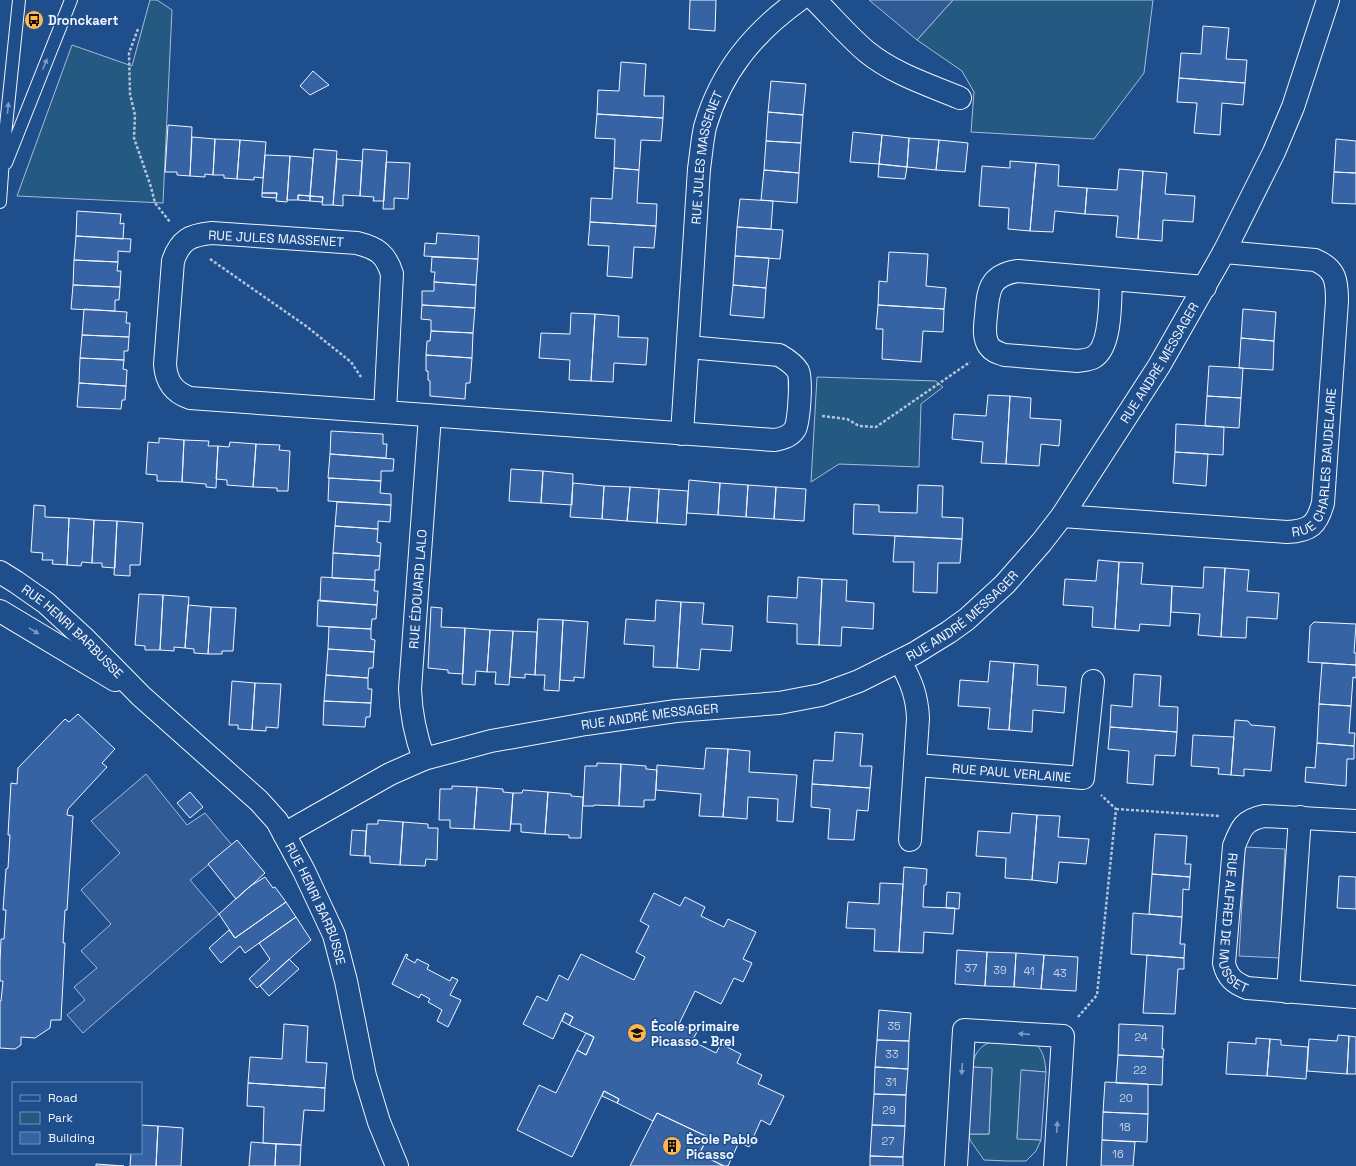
<svg xmlns="http://www.w3.org/2000/svg" width="1356" height="1166" font-family="'Space Grotesk',sans-serif">
<style>
.green{fill:#245a82;stroke:#a8bbd7}
.parking{fill:#305b95;stroke:#a8bbd7}
.building{fill:#3563a3;stroke:#f2f6ff}
.lines{fill:none;stroke-linecap:round;stroke-linejoin:round}
.lane-casing{stroke:#f2f6ff;stroke-width:14}
.street-casing{stroke:#f2f6ff;stroke-width:24}
.secondary-casing{stroke:#f2f6ff;stroke-width:24}
.path{stroke:#b3c4dc;stroke-width:2.5;stroke-dasharray:3 2;stroke-linecap:butt}
.lane{stroke:#1f4e8c;stroke-width:12}
.street{stroke:#1f4e8c;stroke-width:22}
.secondary{stroke:#1f4e8c;stroke-width:22}
.oneway{fill:#7e9ac0}
.labels{text-anchor:middle;stroke-width:3;stroke-linejoin:round;paint-order:stroke}
.number-label{font-size:11px;fill:#c3d1e8}
.poi-label{font-size:13px;font-weight:bold;fill:#f2f6ff;stroke:#1f4e8c;text-anchor:start}
.street-label{font-size:13px;fill:#f2f6ff;stroke:#1f4e8c}
</style>
<rect width="100%" height="100%" fill="#1f4e8c"/>
<!-- green -->
<path class="green" d="M150,0H157L172,10L163,203L17,196L72,45L132,66Z
M953,0H1153L1144,73L1094,139L971,132L974,92L962,71L917,40Z
M817,377L936,381L943,387L921,404L919,467L839,464L811,482Z
M998,1040L1037,1045C1044,1053 1045,1061 1046,1072L1022,1070L1017,1138L1041,1140L1036,1151L1026,1161H1008L984,1160L970,1140L969,1134H989L992,1068L972,1067C975,1051 981,1044 998,1040Z"/>
<!-- parking -->
<path class="parking" d="M869,0H953L917,40Z
M146,774L187,825L205,813L232,845L190,880L219,914L83,1033L67,1015L85,1000L74,987L97,968L81,951L111,924L81,890L120,853L91,821Z
M1245,847L1285,849L1280,958L1239,956Z
M972,1067L992,1068L989,1134H969Z
M1021,1070L1046,1072L1041,1140L1017,1139Z"/>
<!-- building -->
<path class="building" d="M690,0H716L715,31L689,29Z
M1203,26L1229,28L1226,59L1247,60L1245,83L1179,78L1181,53L1201,54Z
M621,62L646,64L644,96H664L663,118L597,114L598,90L619,91Z
M313,71L329,85L310,95L300,86Z
M1179,78L1245,83L1243,105L1222,103L1220,135L1194,133L1197,103L1177,102Z
M771,81L806,84L803,115L768,112Z
M768,112L803,115L801,143L766,141Z
M597,114L663,118L661,141L641,140L639,170L614,168L615,139L595,138Z
M168,125L192,127L190,176L177,175V172H165Z
M853,132L882,135L879,164L850,162Z
M882,135L909,138L907,167L879,164Z
M192,137L215,139L213,175L205,174V177L190,176Z
M909,138L939,140L936,170L907,167Z
M215,139L240,140L237,179L224,178V175H213Z
M1336,139L1356,141V173L1334,172Z
M240,140L266,142L263,178L254,177V180L237,179Z
M939,140L968,143L965,172L936,170Z
M766,141L801,143L799,173L764,170Z
M314,149L337,151L333,205H322L323,197L310,196Z
M363,149L387,151L384,201H373L374,197L360,196Z
M265,155L290,156L287,202L276,201L277,193H262Z
M290,156L313,158L310,196L298,195V200H287Z
M337,159L362,161L360,196L343,195V206L333,205Z
M1010,161L1036,163L1030,231L1008,229L1009,208L979,206L982,166L1010,168Z
M386,162L410,163L408,199L394,198V209H383Z
M1036,163L1059,165L1058,186L1087,188L1085,214L1055,211L1053,232L1030,231Z
M879,164L907,167L905,179L878,177Z
M614,168L639,170L637,203L657,204L656,226L590,222L591,198L612,199Z
M1119,169L1143,171L1138,239L1116,237L1118,216L1085,214L1087,188L1117,190Z
M764,170L799,173L797,203L761,200Z
M1143,171L1167,173L1165,194L1195,196L1193,222L1163,220L1162,241L1138,239Z
M1334,172L1356,173V204L1332,203Z
M262,193H277L276,198L262,197Z
M298,195L310,196V201L298,200Z
M310,196L323,197L322,202L310,201Z
M740,199L773,201L771,229L737,227Z
M77,211L121,214L120,224L124,223L123,239L76,236Z
M590,222L656,226L654,248L634,247L632,278L607,276L609,246L588,245Z
M737,227L783,230L780,259L735,256Z
M437,233L479,236L478,259L424,256L425,243L436,244Z
M76,236L131,239L130,252L118,251V262L74,260Z
M889,252L928,254L926,286L946,288L944,309L878,305L879,281L887,282Z
M735,256L769,258L766,288L733,285Z
M432,257L478,259L476,285L434,282L435,272H431Z
M74,260L118,262L117,271H121L120,287L73,285Z
M434,282L476,285L475,308L422,305V291H434Z
M73,285L120,287L119,300H115V311L71,309Z
M733,285L766,288L764,318L730,315Z
M422,305L475,308L473,333L431,331V320L421,319Z
M878,305L944,309L943,332L923,331L921,362L882,359L883,329H876Z
M84,309L127,312L126,323H130L129,337L82,335Z
M1243,309L1276,312L1274,341L1241,338Z
M571,313L595,314L591,381L569,380L570,360L539,358L541,333L570,334Z
M595,314L619,316L618,337L648,338L646,365L614,363L613,382L591,381Z
M431,331L473,333L472,358L426,355L427,341H430Z
M82,335L129,337L128,351H124V360L80,358Z
M1241,338L1274,341L1273,370L1239,368Z
M426,355L472,358L470,383H466L465,399L430,396V381L428,380V371H426Z
M80,358L124,360L123,369L127,370L126,386L79,383Z
M1209,366L1243,368L1241,398L1207,396Z
M79,383L126,386L125,400H122L121,409L77,407Z
M988,395L1010,396L1006,464L981,463L983,442L952,439L954,414L986,416Z
M1010,396L1031,398L1030,418L1061,420L1059,446L1041,444L1039,466L1006,464Z
M1207,396L1241,398L1239,428L1205,426Z
M1176,424L1224,427L1223,455L1175,452Z
M331,431L383,434V444H387L386,458L330,454Z
M159,438L184,440L182,482L157,481V475L146,474L148,442L159,443Z
M184,440L209,441L208,446H218L216,488L206,487V484L182,482Z
M230,442L256,444L253,487L227,485V480L216,479L218,446L229,447Z
M256,444L280,445L279,450L290,451L288,491H277V488L253,487Z
M1175,452L1208,454L1206,486L1173,483Z
M330,454L394,459L393,471H381V481L328,478Z
M511,469L543,471L541,503L509,501Z
M543,471L573,474L572,505L541,503Z
M329,478L381,481L380,493L391,494V505L328,501Z
M689,480L720,483L718,515L687,513Z
M573,483L604,486L602,519L570,517Z
M720,483L748,485L746,517L718,515Z
M748,485L776,487L774,519L746,517Z
M918,485L943,486L942,517L963,518L962,539L853,534L854,504L879,505V512L917,513Z
M604,486L630,487L627,521L602,519Z
M630,487L659,489L657,523L627,521Z
M776,487L806,489L804,521L774,519Z
M659,489L688,491L686,525L657,523Z
M337,502L391,505L390,522L378,521V529L335,526Z
M34,505L45,506V517L69,518L67,565L52,564L53,560H42L43,553L31,552Z
M69,518L94,520L92,563L82,562L81,566L67,565Z
M94,520L117,521L115,568L102,567V563H92Z
M117,521L143,523L140,565H130V576L114,575Z
M335,526L378,529L377,542L381,543L380,556L333,553Z
M895,536L962,539L960,563H938L937,593L913,592L914,562H893Z
M333,553L380,556L379,570H375V580L332,578Z
M1098,560L1119,562L1115,629L1092,627L1093,607L1063,605L1065,579L1096,581Z
M1119,562L1143,563L1141,584L1172,586L1170,626L1140,624L1139,631L1115,629Z
M1204,567L1225,568L1221,637L1198,635L1200,614L1171,612L1172,586L1203,588Z
M1225,568L1249,570L1247,591L1279,593L1277,619L1247,617L1246,638L1221,637Z
M321,577L375,580L374,591H378L377,605L320,601Z
M798,577L822,579L819,645L797,644V624L767,622L768,596L797,598Z
M822,579L847,580L846,601L874,603L873,629L842,627L841,646L819,645Z
M139,594L163,595L160,650H145V646L135,645Z
M163,595L189,597L185,648L174,647V651L160,650Z
M318,600L377,605L376,619H372L371,629L317,626Z
M656,600L681,602L677,668L653,667L654,646L624,644L626,619L655,621Z
M681,602L704,603L702,624L733,626L731,651L701,649L699,670L677,668Z
M188,605L211,607L208,654L194,653V649L185,648Z
M211,607L236,608L233,651H222V654H208Z
M431,607L442,608L441,627L465,628L463,674L448,673V670L428,668Z
M538,619L563,620L559,691L544,690L545,675H535Z
M563,620L588,622L584,678L574,677V681L560,680Z
M1314,622L1356,624L1354,653H1356V665L1308,662L1310,626Z
M329,627L371,629V639L375,640L374,652L328,649Z
M465,628L490,630L487,672L476,671L475,685L462,684Z
M490,630L513,631L509,685L495,684L496,672H487Z
M513,631L537,632L535,675L525,674V678L510,677Z
M328,649L374,652L373,668H369L368,678L326,675Z
M990,661L1014,663L1009,730L988,729L990,708L958,706L960,680L988,682Z
M1014,663L1038,665L1037,685L1066,687L1064,713L1033,710L1032,732L1009,730Z
M1322,663L1356,665V678L1353,677L1351,706L1319,704Z
M1134,674L1161,676L1159,706L1178,707L1177,732L1110,727L1111,705L1132,707Z
M326,675L368,678V689H372L371,703L324,701Z
M232,681L255,683L252,730L238,729V725H229Z
M255,683L281,684L278,728L266,727V731L252,730Z
M324,701L371,703L370,717H366L365,727L323,725Z
M1319,704L1351,706L1349,733H1355L1354,746L1317,743Z
M78,714L115,749L102,763L107,767L68,809L67,815L73,816L67,910H65L63,943H65L61,1020H51L50,1028L35,1038L21,1037V1045L15,1049L0,1048V1001H1L3,981H0V962L1,939H4L6,910H3L6,869L8,868L10,835H8L11,783L17,784L18,768L65,719L69,722Z
M1235,720L1248,721L1251,725L1275,727L1271,771L1244,769V776L1231,775Z
M1110,727L1177,732L1175,756L1155,755L1153,785L1127,783L1129,751L1108,749Z
M835,732L863,734L860,766H872L870,788L812,784L814,760L833,761Z
M1193,735L1234,737L1231,775L1218,774L1219,768L1191,766Z
M1317,743L1354,746V759H1347L1346,786L1305,782L1306,767L1315,768Z
M706,748L728,749L723,817L699,816L701,794L656,790L657,765L704,769Z
M728,749L750,751L749,772L797,775L793,822L777,821L778,799L748,797L747,819L723,817Z
M597,763L621,764L619,806L594,805V806H583L585,766H597Z
M621,764L646,766V769L657,770L655,800H644V807L619,806Z
M812,784L870,788L868,811L857,810L854,840L828,839L830,809L811,807Z
M452,786L477,787L474,829L450,828V820H439L440,789H452Z
M477,787L503,789V792L513,793L510,831L474,829Z
M523,790L548,792L545,834L521,832V824H511L513,793H522Z
M190,792L203,807L190,818L177,803Z
M548,792L571,794V796L583,797L581,838H569V835L545,834Z
M1012,813L1037,815L1032,880L1005,878L1006,858L976,856L978,831L1010,833Z
M1037,815L1060,816L1058,837L1089,839L1086,864L1059,862L1057,883L1032,880Z
M378,820L403,822L400,865L370,863V856H365L367,824H378Z
M403,822L428,824V828H438L437,860L426,859L425,866L400,865Z
M352,830L366,831L365,856L350,855Z
M1155,834L1187,836L1185,864H1191L1190,877L1152,874Z
M237,840L265,873L236,899L208,864Z
M904,867L927,869L926,885H924L923,907L955,908L953,934L924,932L923,953L899,952Z
M1152,874L1190,877L1189,890L1183,889L1182,917L1149,914Z
M1339,876L1356,877V909L1337,908Z
M265,877L273,888L275,887L286,902L235,938L219,914L249,887Z
M880,883L903,884L899,952L874,951L875,929L846,928L848,902L879,904Z
M947,892L960,893L959,909L946,908Z
M654,893L680,906L685,897L705,907L701,916L724,927L728,919L756,932L743,959L752,963L743,982L734,978L721,1004L695,991L679,1024L697,1032L692,1041L716,1053L721,1044L741,1054L737,1063L762,1075L758,1084L784,1096L770,1125L761,1120L749,1147L739,1142L728,1166H724L699,1154L708,1137L657,1113L653,1121L617,1103L619,1099L604,1091L572,1157L517,1130L539,1085L556,1093L577,1050L586,1055L594,1037L569,1025L573,1017L565,1013L553,1039L523,1024L537,996L547,1001L559,975L568,980L581,954L634,980L645,957L636,952L649,926L640,921Z
M286,902L296,917L245,953L240,946L221,963L209,948L229,930L235,938Z
M1133,913L1182,917L1180,944H1185L1184,958L1131,954Z
M296,917L311,940L257,988L249,979L270,959L259,943Z
M957,950L987,952L985,986L955,984Z
M987,952L1016,953L1014,987L985,986Z
M1016,953L1044,955L1041,989L1014,987Z
M406,954L408,955L406,958L415,963L417,959L429,965L427,969L450,981L452,977L458,980L450,995L461,1000L448,1027L437,1021L442,1010L428,1002L430,999L421,994L419,998L392,984Z
M1044,955L1078,957L1076,991L1041,989Z
M1147,955L1184,958V969H1178L1175,1014L1143,1013Z
M289,959L299,969L269,996L260,986Z
M879,1010L911,1013L909,1041L877,1040Z
M565,1013L573,1017L569,1025L562,1021Z
M284,1024L308,1026L306,1062L327,1063L325,1088L248,1083L250,1057L282,1059Z
M1119,1024L1163,1026L1162,1049H1164L1163,1057L1118,1055Z
M586,1033L594,1037L586,1055L577,1050Z
M1338,1035L1349,1036L1347,1074L1307,1071L1309,1039L1337,1041Z
M1349,1036L1356,1037V1074H1347Z
M1256,1038L1270,1039L1267,1076L1226,1074L1228,1042L1256,1044Z
M1270,1039L1281,1040V1045L1308,1047L1306,1079L1267,1076Z
M877,1040L909,1041L908,1069L875,1067Z
M1118,1055L1163,1057L1162,1085L1116,1083Z
M875,1067L908,1069L906,1095L874,1094Z
M1105,1082L1148,1084V1114L1103,1112Z
M248,1083L325,1088L324,1111L304,1110L301,1145L263,1143L264,1107L247,1106Z
M604,1091L619,1099L617,1103L602,1096Z
M874,1094L906,1095L905,1126L872,1125Z
M1103,1112L1148,1114L1147,1142L1102,1140Z
M657,1113L708,1137L699,1154L724,1166H630Z
M141,1125L158,1126L156,1166H130L131,1153H141Z
M872,1125L905,1126L903,1157L870,1156Z
M158,1126L183,1128L181,1166H156Z
M1102,1140L1135,1142L1133,1166H1101Z
M251,1142L276,1144L275,1166H249Z
M276,1144L301,1145L300,1166H275Z
M870,1156L903,1157V1166H870Z
M96,1164L124,1166H96Z"/>
<g class="lines">
<defs>
<path id="lane" d="M6,163L71,0
M0,202L4,145L19,0"/>
<g id="street">
<path d="M815,0C832,17 848,36 867,52C894,74 929,85 960,98"/>
<path d="M1111,279C1110,298 1112,346 1094,357C1089,360 1084,360 1078,361L1005,355C999,353 993,352 989,346C983,337 985,326 986,316C988,291 989,275 1018,271L1205,287"/>
<path d="M385,412L392,274C386,254 377,248 357,243L212,233C190,235 180,240 173,261L165,364C166,381 173,392 190,398L774,440C782,439 790,437 795,429C799,421 802,379 798,371C794,364 786,359 779,355L688,347"/>
<path id="s1" d="M682,434L699,169C701,155 702,141 705,127C721,72 753,33 799,0"/>
<path id="s2" d="M1062,516L1287,532C1310,531 1317,525 1323,503L1337,301C1337,281 1336,269 1315,260L1224,252"/>
<path d="M900,661C911,681 917,695 918,718L910,840"/>
<path id="s3" d="M424,759C415,735 411,715 410,689L430,416"/>
<path id="s4" d="M916,765L1083,778L1093,681"/>
<path id="s5" d="M1356,821L1264,816C1244,820 1241,828 1234,846L1224,963C1227,977 1234,983 1247,988L1356,997"/>
<path id="s6" d="M284,834L390,774L424,759L491,741L586,724L676,711L779,703L821,695L859,681L915,653L949,632L967,619L1005,584L1041,543L1062,516L1159,366L1224,252L1274,152L1293,107L1328,0"/>
<path d="M1288,992L1300,817"/>
<path d="M956,1166L964,1030L1063,1036L1055,1166"/>
</g>
<g id="secondary">
<path id="s7" d="M0,572L16,582L46,603L83,637L141,696L259,801L277,821L304,871L334,935L346,981L365,1076L379,1122L397,1166"/>
<path d="M0,611L115,680"/>
</g>
</defs>
<!-- lane casing -->
<use href="#lane" class="lane-casing"/>
<!-- street casing -->
<use href="#street" class="street-casing"/>
<!-- secondary casing -->
<use href="#secondary" class="secondary-casing"/>
<!-- path -->
<path class="path" d="M138,29L129,53L130,94L135,115L134,138L151,187L155,203L170,222
M210,259L306,326L351,362L361,377
M822,416L847,419L859,426L876,427L970,362
M1116,809L1220,816
M1078,1017L1097,995L1116,809L1101,795"/>
<!-- lane -->
<use href="#lane" class="lane"/>
<!-- street -->
<use href="#street" class="street"/>
<!-- secondary -->
<use href="#secondary" class="secondary"/>
</g>
<!-- one-way arrows -->
<defs><path id="oneway-solid" d="M-6-.8H1V-3.2L6.5 0L1 3.2V.8H-6Z"/></defs>
<g class="oneway">
<use href="#oneway-solid" transform="translate(45 64) rotate(-68)"/>
<use href="#oneway-solid" transform="translate(8 108) rotate(-84)"/>
<use href="#oneway-solid" transform="translate(34 631) rotate(31)"/>
<use href="#oneway-solid" transform="translate(1024 1034) rotate(-176)"/>
<use href="#oneway-solid" transform="translate(962 1069) rotate(94)"/>
<use href="#oneway-solid" transform="translate(1057 1127) rotate(-86)"/>
</g>
<!-- icons -->
<defs>
<symbol id="bus-disc" viewBox="-11 -11 22 22"><circle r="9.5" fill="#ffb74d" stroke="#1f4e8c"/><path d="M-5-6H5V4H4V6H2V4H-2V6H-4V4H-5ZM-3.5-4V0h7V-4ZM-3.5 1.2v1.5H-2V1.2ZM2 1.2v1.5H3.5V1.2Z" fill="#111"/></symbol>
<symbol id="school-disc" viewBox="-11 -11 22 22"><circle r="9.5" fill="#ffb74d" stroke="#1f4e8c"/><path d="M0-5L7-2L0 1L-7-2ZM-4 1L0 2.5L4 1V4Q0 6-4 4Z" fill="#111"/></symbol>
<symbol id="building-disc" viewBox="-11 -11 22 22"><circle r="9.5" fill="#ffb74d" stroke="#1f4e8c"/><path d="M-4-6H4V6H1V3H-1V6H-4ZM-2.5-4.3h1.7v1.8h-1.7ZM.8-4.3h1.7v1.8H.8ZM-2.5-1h1.7V.8h-1.7ZM.8-1h1.7V.8H.8Z" fill="#111"/></symbol>
</defs>
<g fill-rule="evenodd">
<use href="#bus-disc" x="23" y="9" width="22" height="22"/>
<use href="#school-disc" x="626" y="1022" width="22" height="22"/>
<use href="#building-disc" x="661" y="1135" width="22" height="22"/>
</g>
<g class="labels">
<!-- number labels -->
<g class="number-label">
<text x="971" y="972">37</text>
<text x="1000" y="974">39</text>
<text x="1029" y="975">41</text>
<text x="1060" y="977">43</text>
<text x="894" y="1030">35</text>
<text x="1141" y="1041">24</text>
<text x="892" y="1058">33</text>
<text x="1140" y="1074">22</text>
<text x="891" y="1086">31</text>
<text x="1126" y="1102">20</text>
<text x="889" y="1114">29</text>
<text x="1125" y="1131">18</text>
<text x="888" y="1145">27</text>
<text x="1118" y="1158">16</text>
</g>
<!-- poi labels -->
<g class="poi-label">
<text x="48" y="25">Dronckaert</text>
<text x="651" y="1031">École primaire<tspan x="651" dy="15">Picasso - Brel</tspan></text>
<text x="686" y="1144">École Pablo<tspan x="686" dy="15">Picasso</tspan></text>
</g>
<!-- street labels -->
<g class="street-label">
<text dy="5" stroke="none"><textPath href="#s1" startOffset="278">RUE JULES MASSENET</textPath></text>
<text transform="translate(276 238) rotate(3)" y="5">RUE JULES MASSENET</text>
<text dy="5" stroke="none"><textPath href="#s6" startOffset="1049">RUE ANDRÉ MESSAGER</textPath></text>
<text dy="5" stroke="none"><textPath href="#s2" startOffset="311">RUE CHARLES BAUDELAIRE</textPath></text>
<text dy="5" stroke="none"><textPath href="#s3" startOffset="172">RUE ÉDOUARD LALO</textPath></text>
<text dy="5" stroke="none"><textPath href="#s6" startOffset="725">RUE ANDRÉ MESSAGER</textPath></text>
<text dy="5" stroke="none"><textPath href="#s7" startOffset="94">RUE HENRI BARBUSSE</textPath></text>
<text dy="5" stroke="none"><textPath href="#s6" startOffset="389">RUE ANDRÉ MESSAGER</textPath></text>
<text dy="5" stroke="none"><textPath href="#s4" startOffset="96">RUE PAUL VERLAINE</textPath></text>
<text dy="5" stroke="none"><textPath href="#s7" startOffset="465">RUE HENRI BARBUSSE</textPath></text>
<text dy="5" stroke="none"><textPath href="#s5" startOffset="218">RUE ALFRED DE MUSSET</textPath></text>
</g>
</g>
<!-- legend -->
<rect x="12" y="1082" width="130" height="72" fill="#1f4e8c" stroke="#7391ba"/>
<rect x="20" y="1095" width="20" height="6" fill="#1f4e8c" stroke="#7391ba"/>
<text x="48" y="1102" font-size="12" fill="#f2f6ff">Road</text>
<rect x="20" y="1112" width="20" height="12" fill="#245a82" stroke="#7391ba"/>
<text x="48" y="1122" font-size="12" fill="#f2f6ff">Park</text>
<rect x="20" y="1132" width="20" height="12" fill="#3563a3" stroke="#7391ba"/>
<text x="48" y="1142" font-size="12" fill="#f2f6ff">Building</text>
</svg>
